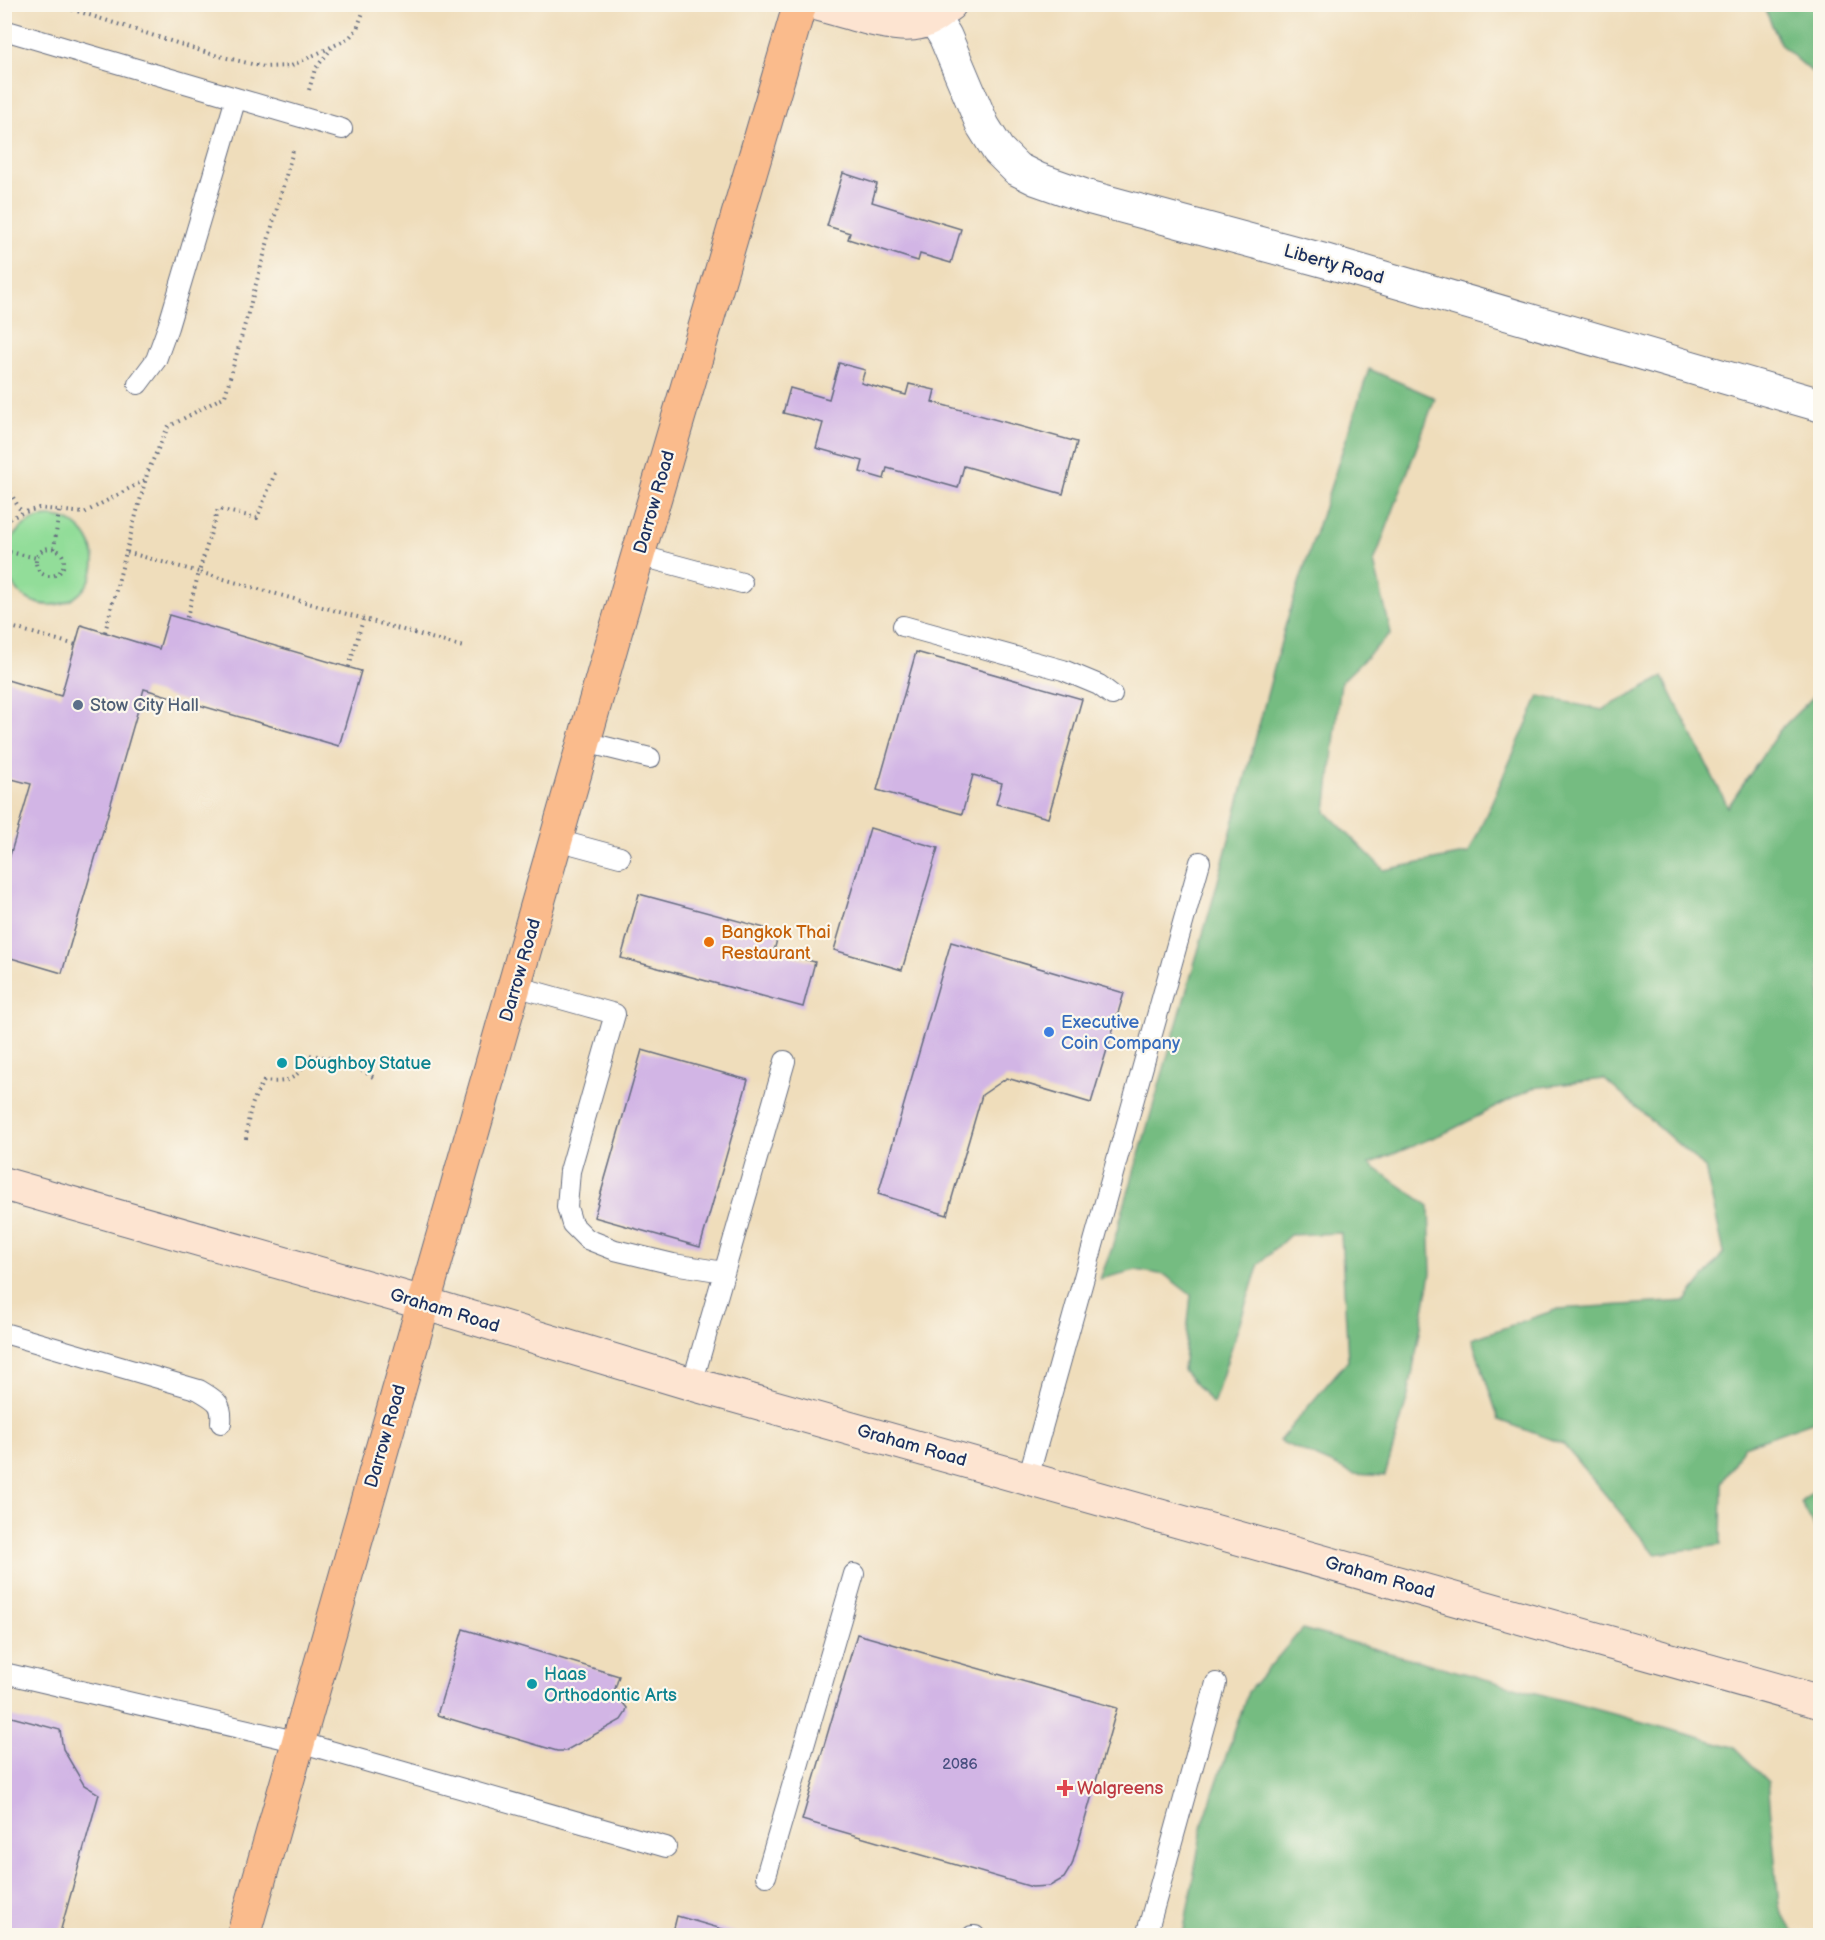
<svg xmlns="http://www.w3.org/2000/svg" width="1825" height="1940" font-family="'Balsamiq Sans',sans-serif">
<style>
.green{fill:#92dd99;stroke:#56867c;stroke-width:1.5}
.forest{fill:#75bc81;stroke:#487670;stroke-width:1.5}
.building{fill:#d2b5e5}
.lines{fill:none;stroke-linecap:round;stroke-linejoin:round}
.lane-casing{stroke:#656c7f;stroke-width:22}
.street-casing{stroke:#656c7f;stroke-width:35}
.secondary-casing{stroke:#656c7f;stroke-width:35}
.primary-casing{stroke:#656c7f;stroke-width:35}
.path{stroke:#656c7f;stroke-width:4;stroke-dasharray:1.5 4.5;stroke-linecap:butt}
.lane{stroke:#fff;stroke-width:20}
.street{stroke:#fff;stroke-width:33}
.secondary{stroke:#fde4d1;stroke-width:33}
.primary{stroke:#fabb8c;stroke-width:33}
.service-dot{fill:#5c6f8a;stroke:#fbf7ec;stroke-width:2}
.food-dot{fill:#e8710a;stroke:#fbf7ec;stroke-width:2}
.shop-dot{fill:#3f7fe0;stroke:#fbf7ec;stroke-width:2}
.culture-dot{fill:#0f9aa8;stroke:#fbf7ec;stroke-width:2}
.health-dot{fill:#e0444e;stroke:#fbf7ec;stroke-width:2}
.labels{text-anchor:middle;stroke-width:4.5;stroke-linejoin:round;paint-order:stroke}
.number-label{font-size:15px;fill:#495080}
.street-label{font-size:18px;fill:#1b2f5e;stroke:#fbf7ec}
.service-label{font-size:18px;fill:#4e5e75;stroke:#fbf7ec;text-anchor:start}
.food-label{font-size:18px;fill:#c56008;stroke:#fbf7ec;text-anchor:start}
.shop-label{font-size:18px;fill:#366cbe;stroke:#fbf7ec;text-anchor:start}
.culture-label{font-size:18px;fill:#0d838f;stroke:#fbf7ec;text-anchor:start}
.health-label{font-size:18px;fill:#be3a42;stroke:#fbf7ec;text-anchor:start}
</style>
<rect width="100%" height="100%" fill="#fbf7ec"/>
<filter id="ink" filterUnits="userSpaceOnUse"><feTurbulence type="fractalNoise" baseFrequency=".0167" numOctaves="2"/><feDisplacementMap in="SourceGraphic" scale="12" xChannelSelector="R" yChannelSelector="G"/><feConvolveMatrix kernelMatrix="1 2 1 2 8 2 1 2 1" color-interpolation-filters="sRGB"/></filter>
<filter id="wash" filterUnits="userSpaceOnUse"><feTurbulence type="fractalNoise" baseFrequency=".008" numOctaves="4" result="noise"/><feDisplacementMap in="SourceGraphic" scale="24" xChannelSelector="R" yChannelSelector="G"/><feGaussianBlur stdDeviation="1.35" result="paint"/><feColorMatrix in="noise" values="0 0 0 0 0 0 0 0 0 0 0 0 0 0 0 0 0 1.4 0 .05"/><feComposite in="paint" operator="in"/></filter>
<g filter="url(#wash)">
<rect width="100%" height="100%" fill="#efddbb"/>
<!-- green -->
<path class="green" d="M6 561a44 44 0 1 1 88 0a44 44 0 1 1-88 0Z"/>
<!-- forest -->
<path class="forest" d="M1763,5H1820V79L1781,45Z
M1369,369L1435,398L1374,562L1391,633L1341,682L1326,812L1384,870L1469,853L1539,696L1602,710L1663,677L1728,807L1779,731L1820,690V1419L1744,1446L1722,1483L1721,1545L1655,1554L1563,1444L1499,1420L1472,1339L1558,1309L1686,1301L1724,1252L1705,1168L1604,1079L1533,1088L1449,1131L1369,1164L1429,1206L1431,1273L1408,1396L1385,1476L1354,1474L1279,1441L1348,1360L1341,1233L1290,1235L1259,1264L1213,1404L1183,1370L1191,1295L1165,1275L1136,1270L1100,1279L1112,1248L1214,896L1286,623Z
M1820,1485V1537L1801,1502Z
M1302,1629L1734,1747L1768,1781L1779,1906L1794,1935H1183L1203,1823L1248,1692Z"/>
<g id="blocks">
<!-- building -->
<path class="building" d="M843,173L877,184L872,202L961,229L951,263L920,254L918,261L848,239L850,233L827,226Z
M839,363L865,370L861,383L906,395L909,384L935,390L932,402L1077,442L1063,494L964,466L958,488L887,468L884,479L860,472L863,461L816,448L823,423L783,413L790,388L829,399Z
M169,615L361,671L339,746L144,689L62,973L4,956V876L31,784L4,777V679L61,696L81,625L159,649Z
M916,652L1082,699L1048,818L996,804L1002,783L973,775L962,814L877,790Z
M870,828L938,848L902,970L834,950Z
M639,894L779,932L774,951L815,962L803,1007L621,958Z
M951,942L1124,993L1091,1103L1007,1078L982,1095L947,1215L878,1194Z
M642,1050L748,1080L700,1247L594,1217Z
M463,1629L619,1676L614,1692L627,1708L625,1714L621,1720L565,1751H557L437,1715Z
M857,1634L1117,1708L1072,1865L1064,1878L1050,1886L1032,1887L802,1820Z
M4,1715L60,1730L63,1749L84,1785L99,1794L59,1936H4Z
M677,1916L743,1935V1936H672Z"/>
</g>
</g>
<g filter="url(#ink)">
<use href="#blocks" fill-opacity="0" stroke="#656c7f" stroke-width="1.5"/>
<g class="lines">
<defs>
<path id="lane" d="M4,30L236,98
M138,384L156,360L168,327L236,98L342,129
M638,555L742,583
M903,626L1063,670L1099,685L1112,695
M585,742L650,758
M557,840L620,857
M515,986L615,1014L570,1171L567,1207L572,1224L587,1239L615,1250L673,1264L724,1272
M4,1333L199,1390C215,1400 223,1402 221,1423
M692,1384L785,1061
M1028,1478L1200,862
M4,1673L299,1742L666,1847
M766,1876L854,1574
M972,1936H975
M1146,1936L1216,1683"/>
<path id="street" d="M933,17L945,36L983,126L998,150L1017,169L1037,179L1088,197L1326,261L1820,405"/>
<path id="secondary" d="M818,4C844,11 894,29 918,23C930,21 940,12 950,4
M4,1184L423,1303L692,1384L1820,1702"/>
<path id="primary" d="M243,1936L613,640L800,4"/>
</defs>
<!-- lane casing -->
<use href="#lane" class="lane-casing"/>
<!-- street casing -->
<use href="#street" class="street-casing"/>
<!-- secondary casing -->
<use href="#secondary" class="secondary-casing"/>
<!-- primary casing -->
<use href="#primary" class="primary-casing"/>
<!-- path -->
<path class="path" d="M55,4L211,54L264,67L291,66L348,39L357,29L366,4
M309,90L315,69L332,48
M275,473L257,518L218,509L199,572L463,647
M4,482L22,513
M4,521L22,513L39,508L84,513L145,480
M36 562a14 14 0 1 1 28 0a14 14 0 1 1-28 0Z
M54,549L59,511
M4,551L37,558
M126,552L148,471L168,427L225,396L294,147
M4,625L76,645
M105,632L126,552L199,572L186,620
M349,667L363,620
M246,1139C248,1117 251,1100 264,1081C289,1084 299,1078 309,1055C336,1058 350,1062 373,1077"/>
<!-- lane -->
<use href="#lane" class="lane"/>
<!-- street -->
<use href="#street" class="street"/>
<!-- secondary -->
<use href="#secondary" class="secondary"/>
<!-- primary -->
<use href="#primary" class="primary"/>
</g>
</g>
<!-- markers -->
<circle class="service-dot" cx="78" cy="705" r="6"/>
<circle class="food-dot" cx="709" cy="942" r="6"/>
<circle class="shop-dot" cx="1049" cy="1032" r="6"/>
<g class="culture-dot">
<circle cx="282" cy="1063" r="6"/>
<circle cx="532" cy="1684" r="6"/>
</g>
<path class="health-dot" d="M1062 1779h6v6h6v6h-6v6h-6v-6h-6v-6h6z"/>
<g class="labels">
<!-- number labels -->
<g class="number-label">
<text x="960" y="1769">2086</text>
</g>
<!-- street labels -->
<g class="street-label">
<text transform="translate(1334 264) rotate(16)" y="6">Liberty Road</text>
<text transform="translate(654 502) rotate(-74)" y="6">Darrow Road</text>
<text transform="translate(520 970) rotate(-74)" y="6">Darrow Road</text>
<text transform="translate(445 1310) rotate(17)" y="6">Graham Road</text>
<text transform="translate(385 1436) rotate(-74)" y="6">Darrow Road</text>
<text transform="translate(912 1445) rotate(16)" y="6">Graham Road</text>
<text transform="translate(1380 1577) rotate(16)" y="6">Graham Road</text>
</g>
<!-- service labels -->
<g class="service-label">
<text x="90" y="711">Stow City Hall</text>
</g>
<!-- food labels -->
<g class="food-label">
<text x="721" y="938">Bangkok Thai<tspan x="721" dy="21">Restaurant</tspan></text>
</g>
<!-- shop labels -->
<g class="shop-label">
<text x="1061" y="1028">Executive<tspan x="1061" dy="21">Coin Company</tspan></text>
</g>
<!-- culture labels -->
<g class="culture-label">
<text x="294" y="1069">Doughboy Statue</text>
<text x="544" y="1680">Haas<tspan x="544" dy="21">Orthodontic Arts</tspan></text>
</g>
<!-- health labels -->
<g class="health-label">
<text x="1077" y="1794">Walgreens</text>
</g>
</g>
<!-- margin -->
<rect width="1825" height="1940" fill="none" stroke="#fbf7ec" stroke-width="24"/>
</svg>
